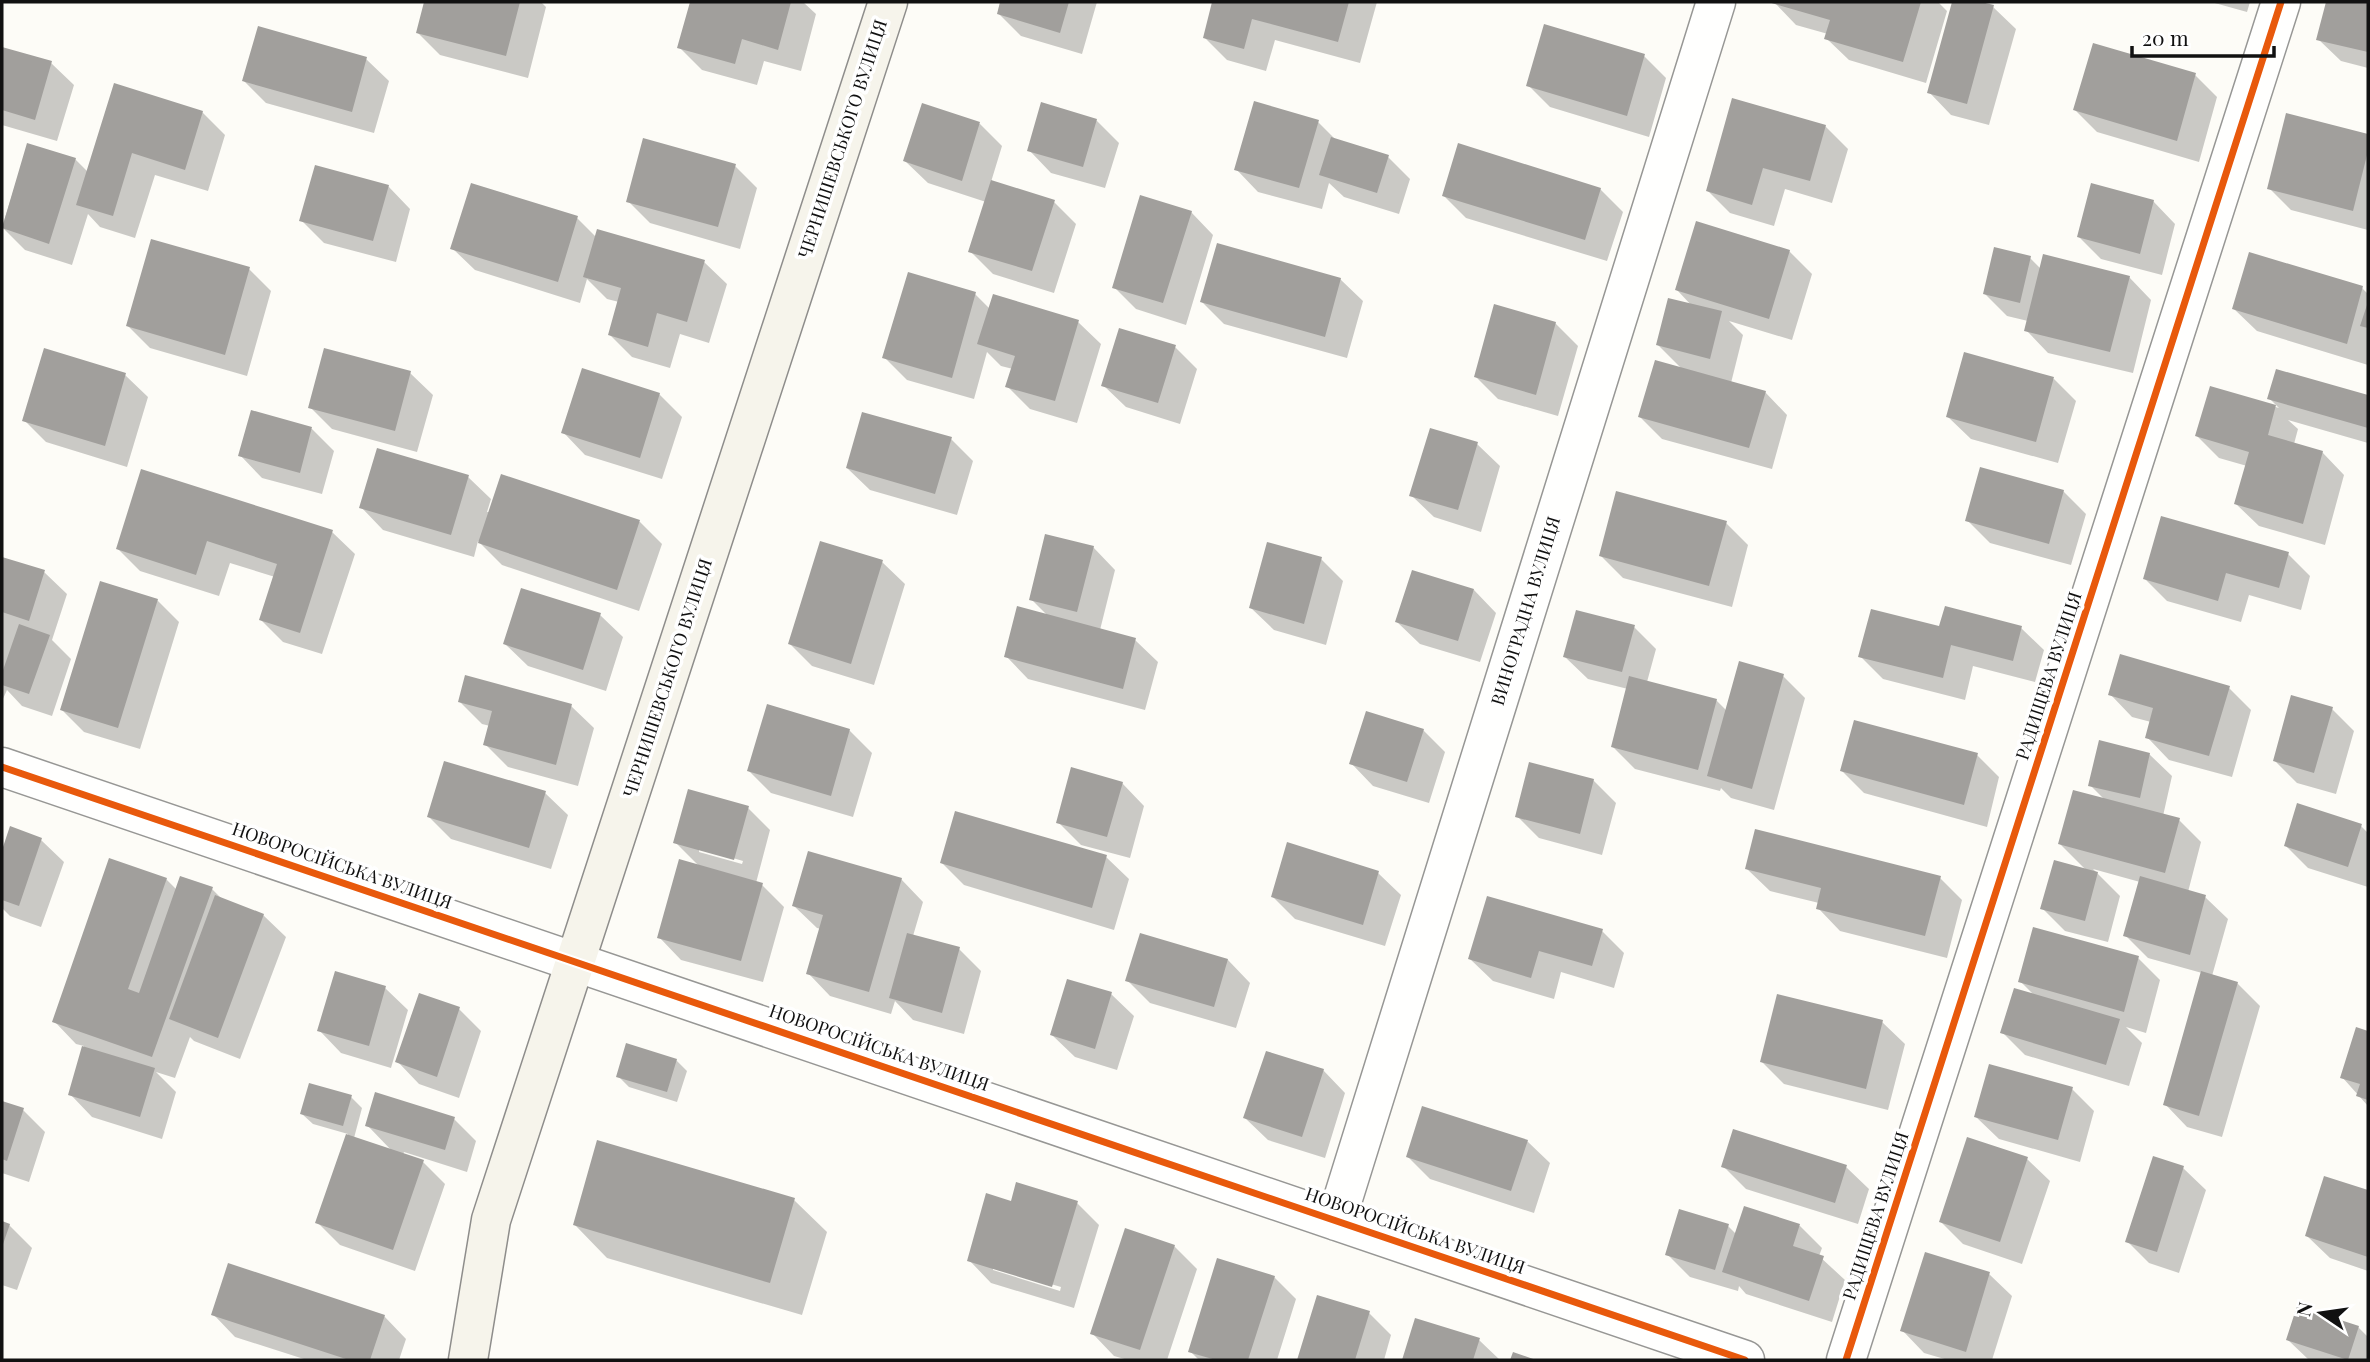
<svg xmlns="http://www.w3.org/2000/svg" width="2370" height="1362" font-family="'Playfair Display',serif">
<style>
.shadow{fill:#0003;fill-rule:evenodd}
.building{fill:#a19f9c}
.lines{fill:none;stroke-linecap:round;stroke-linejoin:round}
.street-casing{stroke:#979795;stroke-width:41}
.secondary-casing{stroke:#8e8d8b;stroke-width:41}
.street{stroke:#fffffe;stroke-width:38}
.secondary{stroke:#f6f4eb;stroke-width:38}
.cycleway-casing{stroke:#fff;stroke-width:11}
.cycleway{stroke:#e8590c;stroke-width:7}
.labels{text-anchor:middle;stroke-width:7;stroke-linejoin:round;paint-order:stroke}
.street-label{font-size:18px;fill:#111;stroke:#fff}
</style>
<rect width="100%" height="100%" fill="#fdfcf7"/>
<!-- shadow -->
<path class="shadow" d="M425,2H541L546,7L528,78L440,55L418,33Z
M692,2H803L816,14L801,71L764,61L757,85L702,70L679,47Z
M1002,2H1097L1082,54L1021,36L999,14Z
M1214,2H1377L1360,63L1275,40L1266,71L1227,60L1205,38Z
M1774,2H1938L1947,11L1926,83L1849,60L1826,38L1828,34L1796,25Z
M1954,2H1975L1993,7L2016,29L1989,125L1951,115L1929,92Z
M2211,2H2250L2247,12Z
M2327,2H2368V68L2341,61L2318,39Z
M2,48L51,63L74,85L57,141L2,125Z
M1644,56L1666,78L1649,137L1550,107L1528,85Z
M366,59L389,81L374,133L266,103L244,81Z
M2195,75L2217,97L2199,162L2097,132L2075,110Z
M924,106L980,124L1002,146L991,182L1054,202L1076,224L1054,293L993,274L970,251L986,202L928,183L905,161Z
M202,112L225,135L208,191L155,175L135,238L100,227L88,214L72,265L25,250L2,227L28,145L75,159L88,172Z
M2287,115L2368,136V230L2291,210L2269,188Z
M1096,120L1119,143L1105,188L1051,173L1029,150Z
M1318,122L1337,141L1388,157L1410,179L1399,214L1344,197L1329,183L1322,209L1258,192L1236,169Z
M1825,126L1848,149L1832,203L1785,189L1774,226L1730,213L1708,191Z
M735,166L757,188L740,249L650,223L628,201Z
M388,186L410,209L396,262L324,243L301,220Z
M1600,189L1623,212L1607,261L1466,218L1444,196Z
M2153,201L2175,224L2162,275L2101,259L2079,237Z
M1191,212L1213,235L1186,325L1136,309L1114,287Z
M577,218L596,237L704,262L727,284L709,343L680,334L670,368L632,357L610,335L619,302L607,299L587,279L580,303L475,270L452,248Z
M1789,251L1812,274L1792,340L1729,321L1743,335L1731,383L1765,392L1787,415L1772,469L1662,439L1640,417L1683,370L1658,345L1692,306L1677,290Z
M2030,258L2041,269L2129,277L2151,300L2133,373L2048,353L2026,330L2028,321L2007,316L1985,294Z
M249,269L271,291L247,376L150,348L128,326Z
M1340,279L1363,301L1347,358L1224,324L1202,302Z
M2362,288L2368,294V365L2257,331L2234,309Z
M975,294L990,309L1078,322L1101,344L1077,423L1030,409L1007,386L1013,369L1001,366L987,352L974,399L907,380L884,357Z
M1555,323L1578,346L1558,416L1498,399L1476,377Z
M1175,347L1197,369L1180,424L1126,407L1103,385Z
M2277,371L2368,397V443L2288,420L2298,429L2294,444L2322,452L2344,475L2325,545L2259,526L2236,504L2247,466L2219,458L2197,436L2211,388L2279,408L2269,398Z
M410,373L433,395L417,452L332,429L310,407Z
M125,375L148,397L127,467L46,442L24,420Z
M2054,379L2076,401L2058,463L1971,439L1948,417Z
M659,394L682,417L662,479L585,455L563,432Z
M252,413L312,429L334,451L322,494L262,478L240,455Z
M951,439L973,461L957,515L870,490L847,468Z
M1477,444L1500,466L1481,532L1434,517L1411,495Z
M142,471L332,532L355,554L322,654L283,642L261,620L275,577L230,563L219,596L140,571L118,549Z
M502,476L640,522L662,544L639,611L502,565L478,541L474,557L383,530L361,507L468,477L491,499L487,512H490Z
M2063,491L2086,514L2071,565L1990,543L1967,520Z
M1726,523L1748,545L1732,607L1623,578L1601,556Z
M821,543L882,562L905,584L874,685L812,666L790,644Z
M1093,547L1115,570L1100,630L1135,640L1158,662L1145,710L1028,679L1006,656L1049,617L1031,599Z
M2288,554L2310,576L2301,610L2249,595L2241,622L2167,601L2145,579Z
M2,559L44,572L67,594L52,640L71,659L52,716L22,706L7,690L2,701Z
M1321,559L1343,581L1326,645L1274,630L1251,608Z
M1474,590L1496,613L1480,662L1420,644L1397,622Z
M157,600L179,622L140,749L84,732L62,710Z
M600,615L623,637L606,691L528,666L505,644Z
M1634,627L1656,649L1647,682L1716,700L1727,711L1783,676L1805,698L1774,810L1731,798L1721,788L1720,791L1635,769L1613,747L1628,689L1588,679L1565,657Z
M1941,628H2021L2044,650L2035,682L1973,666L1965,700L1883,679L1860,656Z
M2229,688L2251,710L2232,777L2169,760L2147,737L2151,722L2132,717L2110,694Z
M459,701L571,706L594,728L578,786L508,767L485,744L490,726L482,724Z
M2332,709L2354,731L2336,794L2297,783L2275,761Z
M849,730L872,753L853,817L771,793L749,771Z
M1423,730L1445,752L1429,803L1373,786L1351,763Z
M2149,754L2172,776L2163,816L2179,820L2201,842L2188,892L2205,897L2228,919L2212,976L2237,983L2260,1006L2222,1137L2187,1127L2165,1104L2202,973L2148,958L2125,935L2140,882L2093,869L2120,896L2108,942L2065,931L2042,908L2087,871L2060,844L2105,800L2090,785Z
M1977,755L1999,777L1987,827L1864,793L1842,771Z
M1593,780L1616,803L1602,855L1539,838L1517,816Z
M1122,783L1144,806L1130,858L1081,845L1058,822Z
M545,793L568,815L551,869L451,839L429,817Z
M748,808L770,830L756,883L762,885L784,907L763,982L681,960L659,937L700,867L675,842ZM699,848L743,861L742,864L699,852Z
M2361,826L2368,833V887L2308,868L2285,845Z
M11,829L41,840L64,862L41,927L10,916L2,908V855Z
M1106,857L1129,879L1114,930L964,885L942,863Z
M1747,869L1940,878L1962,900L1947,958L1840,931L1818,908L1819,903L1770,891Z
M1378,873L1401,895L1385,946L1295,919L1273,897Z
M166,879L177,890L212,889L224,901L263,915L286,937L240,1059L194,1041L190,1037L175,1078L156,1072L176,1092L162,1139L92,1117L70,1094L84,1046L76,1044L54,1021Z
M901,879L923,902L913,936L959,949L981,971L964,1034L913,1020L895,1001L891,1014L830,996L808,973L821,929L817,928L794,906Z
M1602,931L1624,953L1614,988L1561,972L1554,999L1493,981L1470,959Z
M2138,958L2160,980L2146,1033L2126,1027L2142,1043L2129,1086L2025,1055L2002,1032L2034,995L2020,981Z
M1228,960L1250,983L1236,1028L1150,1003L1127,980Z
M385,988L408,1010L391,1068L341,1053L319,1030Z
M1111,994L1134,1016L1117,1070L1075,1057L1052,1035Z
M459,1009L481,1031L459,1098L419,1084L397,1061Z
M1882,1022L1905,1044L1888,1110L1784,1084L1762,1062Z
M2357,1030L2368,1033V1106L2342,1077Z
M676,1060L687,1071L677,1102L629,1087L618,1076Z
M1323,1070L1345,1093L1325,1158L1268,1140L1245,1118Z
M2072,1089L2094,1111L2080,1162L1999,1139L1976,1117Z
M351,1097L362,1108L354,1138L393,1152L367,1125L454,1119L476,1141L467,1172L404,1152L403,1155L423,1162L445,1184L415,1271L340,1245L317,1222L348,1134L313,1124L302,1114Z
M2,1103L23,1110L45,1132L29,1182L2,1173Z
M1527,1141L1550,1163L1534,1213L1430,1179L1408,1157Z
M2027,1159L2050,1181L2022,1264L1963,1244L1941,1222Z
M1723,1166L1846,1167L1869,1189L1858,1224L1746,1189Z
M2183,1168L2206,1190L2179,1273L2149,1263L2127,1241Z
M2325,1178L2368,1192V1271L2330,1258L2307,1236Z
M794,1200L827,1232L802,1315L607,1258L575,1225Z
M1012,1203H1077L1099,1225L1074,1308L991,1283L969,1260ZM993,1267L1061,1287L1060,1291L993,1270Z
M1745,1208L1800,1226L1822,1248L1819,1256L1845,1280L1832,1322L1746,1294L1739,1286L1738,1291L1690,1277L1667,1254L1728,1226L1736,1234Z
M2,1223L9,1225L32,1248L17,1290L2,1285Z
M1174,1246L1197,1269L1167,1360H1128L1114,1356L1092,1333Z
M1926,1254L1989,1274L2012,1296L1992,1360H1948L1924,1353L1902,1330Z
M1274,1277L1296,1299L1277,1360H1199L1190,1351Z
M1318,1298L1369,1313L1391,1335L1384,1360H1299Z
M213,1314L384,1316L406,1339L399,1360H307L235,1337Z
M1416,1321L1479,1340L1500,1360H1404Z
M2358,1327L2368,1337V1360H2309L2288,1340Z"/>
<!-- building -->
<path class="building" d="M424,2H520L506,56L416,33Z
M690,2H791L778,50L742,39L735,64L677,48Z
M1000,2H1069L1060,33L997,14Z
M1212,2H1349L1338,42L1252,19L1244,49L1203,38Z
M1768,2H1921L1903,62L1824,39L1830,20Z
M1952,2H1981L1994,5L1967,104L1927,93Z
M2326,2H2368V52L2316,40Z
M1544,24L1645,54L1627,116L1526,86Z
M258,26L367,57L352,112L242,81Z
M2093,43L2196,73L2177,141L2073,110Z
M2,47L52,61L35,120L2,110Z
M114,83L203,111L185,170L132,153L113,216L76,205Z
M1732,98L1826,125L1810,181L1763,168L1752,205L1706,191Z
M1254,101L1319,120L1299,188L1234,170Z
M1041,102L1097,119L1083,167L1027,151Z
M922,103L980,122L962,181L903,161Z
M2286,113L2368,134V151L2353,211L2267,189Z
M1331,137L1389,155L1377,193L1319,175Z
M643,138L736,164L718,227L626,202Z
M27,143L76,158L49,244L2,228Z
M1458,143L1601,188L1585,240L1442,196Z
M315,165L389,185L373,241L299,221Z
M991,180L1055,200L1032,271L968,252Z
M471,183L578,216L558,282L450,249Z
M2091,183L2154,200L2140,254L2077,237Z
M1140,195L1192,211L1163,303L1112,288Z
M1696,221L1790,250L1769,319L1675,290Z
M597,229L705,260L687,322L657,313L648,347L608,335L621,288L583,277Z
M151,239L250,267L225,355L126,326Z
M1217,243L1341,278L1325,337L1200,302Z
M1994,247L2031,256L2020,303L1983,294Z
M2249,252L2363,286L2347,344L2232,309Z
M2043,254L2130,276L2110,352L2024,331Z
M908,272L976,292L952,378L882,358Z
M993,294L1079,320L1055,401L1005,387L1015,356L977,344Z
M1668,298L1722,311L1710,359L1656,345Z
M2368,302V328L2360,326Z
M1494,304L1556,322L1536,395L1474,377Z
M1119,328L1176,345L1158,403L1101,386Z
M44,348L126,373L105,446L22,421Z
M324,348L411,371L395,431L308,408Z
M1964,352L2054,377L2036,442L1946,417Z
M1655,360L1766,391L1749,448L1638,417Z
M582,368L660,393L640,458L561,433Z
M2276,369L2368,395V428L2267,399Z
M2210,386L2276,405L2268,435L2323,451L2303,524L2234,504L2249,452L2195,436Z
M251,410L312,427L300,473L238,456Z
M862,412L952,437L935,494L846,468Z
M1430,428L1478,442L1458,510L1409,496Z
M377,448L469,475L451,535L359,508Z
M1980,467L2064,490L2049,544L1965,521Z
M141,469L333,530L300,633L259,620L277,564L207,541L196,575L116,549Z
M501,474L640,520L617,590L478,543Z
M1616,491L1727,521L1709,586L1599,556Z
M2161,516L2289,552L2279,588L2226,573L2218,601L2143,579Z
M1045,534L1094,546L1077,612L1029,600Z
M820,541L883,560L851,664L788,644Z
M1267,542L1322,557L1304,624L1249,608Z
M2,557L45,570L29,621L2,612Z
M1412,570L1474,589L1458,641L1395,622Z
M100,581L158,599L118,728L60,710Z
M521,588L601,613L583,670L503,644Z
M1017,606L1136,638L1123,689L1004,657Z
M1945,606L2022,626L2013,661L1951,645L1943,678L1858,657L1871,609L1939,626Z
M1576,610L1635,625L1622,672L1563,657Z
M19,624L50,635L29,694L2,685V673Z
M2120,654L2230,686L2209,756L2145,738L2153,708L2108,695Z
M1739,661L1784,674L1752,789L1707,776Z
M465,675L572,704L556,765L483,745L492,711L458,702Z
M1629,676L1717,699L1698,770L1611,747Z
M2291,695L2333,707L2314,773L2273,761Z
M767,704L850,729L831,796L747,771Z
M1366,711L1424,729L1407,782L1349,764Z
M1854,720L1978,753L1964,805L1840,771Z
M2099,740L2150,753L2140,798L2088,786Z
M444,761L546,791L529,848L427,817Z
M1529,762L1594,779L1580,834L1515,817Z
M1071,767L1123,782L1107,837L1056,823Z
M688,789L749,806L734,860L673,843Z
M2073,790L2180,818L2165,873L2058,844Z
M2297,803L2362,824L2348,867L2284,846Z
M955,811L1107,855L1092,908L940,863Z
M10,826L42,838L19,906L2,900V850Z
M1755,829L1941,876L1925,936L1816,909L1821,888L1745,869Z
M1287,842L1379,871L1363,925L1271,897Z
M808,851L902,878L869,992L806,974L823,915L792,906Z
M109,858L167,878L128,989L139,993L180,876L213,887L152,1057L52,1022Z
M679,859L763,883L741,961L657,938Z
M2054,860L2098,872L2085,921L2040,909Z
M2140,876L2206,895L2190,955L2123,936Z
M215,895L264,914L218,1038L169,1019Z
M1487,896L1603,929L1592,966L1539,951L1531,978L1468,959Z
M2033,927L2139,956L2124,1012L2018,982Z
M907,933L960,947L942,1013L889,998Z
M1140,933L1228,959L1214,1007L1125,981Z
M335,971L386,986L369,1046L317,1031Z
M2201,971L2238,982L2199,1116L2163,1105Z
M1067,979L1112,992L1095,1049L1050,1035Z
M2014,988L2120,1019L2106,1065L2000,1033Z
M419,993L460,1007L437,1077L395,1062Z
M1777,994L1883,1020L1866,1089L1760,1062Z
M2356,1027L2368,1031V1100L2356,1096L2360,1084L2340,1078Z
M626,1043L677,1059L667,1092L616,1077Z
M82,1046L155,1068L140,1117L68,1095Z
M1266,1051L1324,1069L1302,1137L1243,1118Z
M1989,1064L2073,1087L2058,1140L1974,1117Z
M309,1083L352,1095L343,1126L300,1114Z
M375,1092L455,1117L445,1150L365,1126Z
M2,1101L24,1108L7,1161L2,1159Z
M1422,1106L1528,1140L1511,1191L1406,1157Z
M1733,1129L1847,1165L1835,1203L1721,1167Z
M346,1134L424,1160L393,1250L315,1223Z
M1967,1137L2028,1157L2000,1242L1939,1222Z
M597,1140L795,1198L770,1283L573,1225Z
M2153,1156L2184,1166L2157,1252L2125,1242Z
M2324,1176L2368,1190V1257L2305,1236Z
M1016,1182L1078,1201L1052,1287L967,1261L986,1193L1011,1201Z
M1744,1206L1800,1224L1793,1246L1824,1256L1809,1301L1722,1272Z
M1679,1209L1729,1224L1715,1270L1665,1255Z
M2,1221L10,1224L2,1247Z
M1125,1228L1175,1245L1140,1350L1090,1334Z
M1925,1252L1990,1272L1966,1352L1900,1331Z
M1217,1258L1275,1276L1248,1360H1216L1188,1352Z
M228,1263L385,1315L370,1360H349L211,1315Z
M1317,1295L1370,1311L1355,1360H1297Z
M2297,1306L2359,1326L2348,1360L2286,1340Z
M1415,1318L1480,1338L1473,1360H1402Z
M1513,1352L1536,1360H1510Z"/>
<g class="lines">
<defs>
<path id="street" d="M2,767L1745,1360
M1336,1221L1716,2
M1846,1360L2281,2"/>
<path id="secondary" d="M468,1360L491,1220L888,2"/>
</defs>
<!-- street casing -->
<use href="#street" class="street-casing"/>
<!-- secondary casing -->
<use href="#secondary" class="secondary-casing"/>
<!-- street -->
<use href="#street" class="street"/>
<!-- secondary -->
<use href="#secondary" class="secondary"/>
<defs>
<path id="cycleway" d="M2,767L1745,1360
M1846,1360L2281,2"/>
</defs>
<!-- cycleway casing -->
<use href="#cycleway" class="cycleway-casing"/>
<!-- cycleway -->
<use href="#cycleway" class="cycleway"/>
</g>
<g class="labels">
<!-- street labels -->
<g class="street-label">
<text transform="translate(843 139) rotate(-72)" y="6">ЧЕРНИШЕВСЬКОГО ВУЛИЦЯ</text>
<text transform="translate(1526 611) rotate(-73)" y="6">ВИНОГРАДНА ВУЛИЦЯ</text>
<text transform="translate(2049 676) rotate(-72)" y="6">РАДИЩЕВА ВУЛИЦЯ</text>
<text transform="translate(668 678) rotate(-72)" y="6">ЧЕРНИШЕВСЬКОГО ВУЛИЦЯ</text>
<text transform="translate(342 866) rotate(19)" y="6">НОВОРОСІЙСЬКА ВУЛИЦЯ</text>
<text transform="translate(879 1048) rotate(19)" y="6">НОВОРОСІЙСЬКА ВУЛИЦЯ</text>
<text transform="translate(1876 1216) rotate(-72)" y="6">РАДИЩЕВА ВУЛИЦЯ</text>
<text transform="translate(1415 1231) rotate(19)" y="6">НОВОРОСІЙСЬКА ВУЛИЦЯ</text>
</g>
</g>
<!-- border -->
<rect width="2370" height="1362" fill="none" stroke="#111111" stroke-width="7"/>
<!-- north arrow -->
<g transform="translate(2321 1313) rotate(283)" stroke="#ffffff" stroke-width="5" paint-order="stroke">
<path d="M0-5L12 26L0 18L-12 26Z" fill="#111111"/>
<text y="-10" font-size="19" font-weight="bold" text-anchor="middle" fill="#111111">N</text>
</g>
<!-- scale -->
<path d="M2132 46v10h142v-10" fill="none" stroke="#111111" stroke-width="3.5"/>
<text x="2142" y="46" font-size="21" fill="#111111" stroke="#ffffff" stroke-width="5" paint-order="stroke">20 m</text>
</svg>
